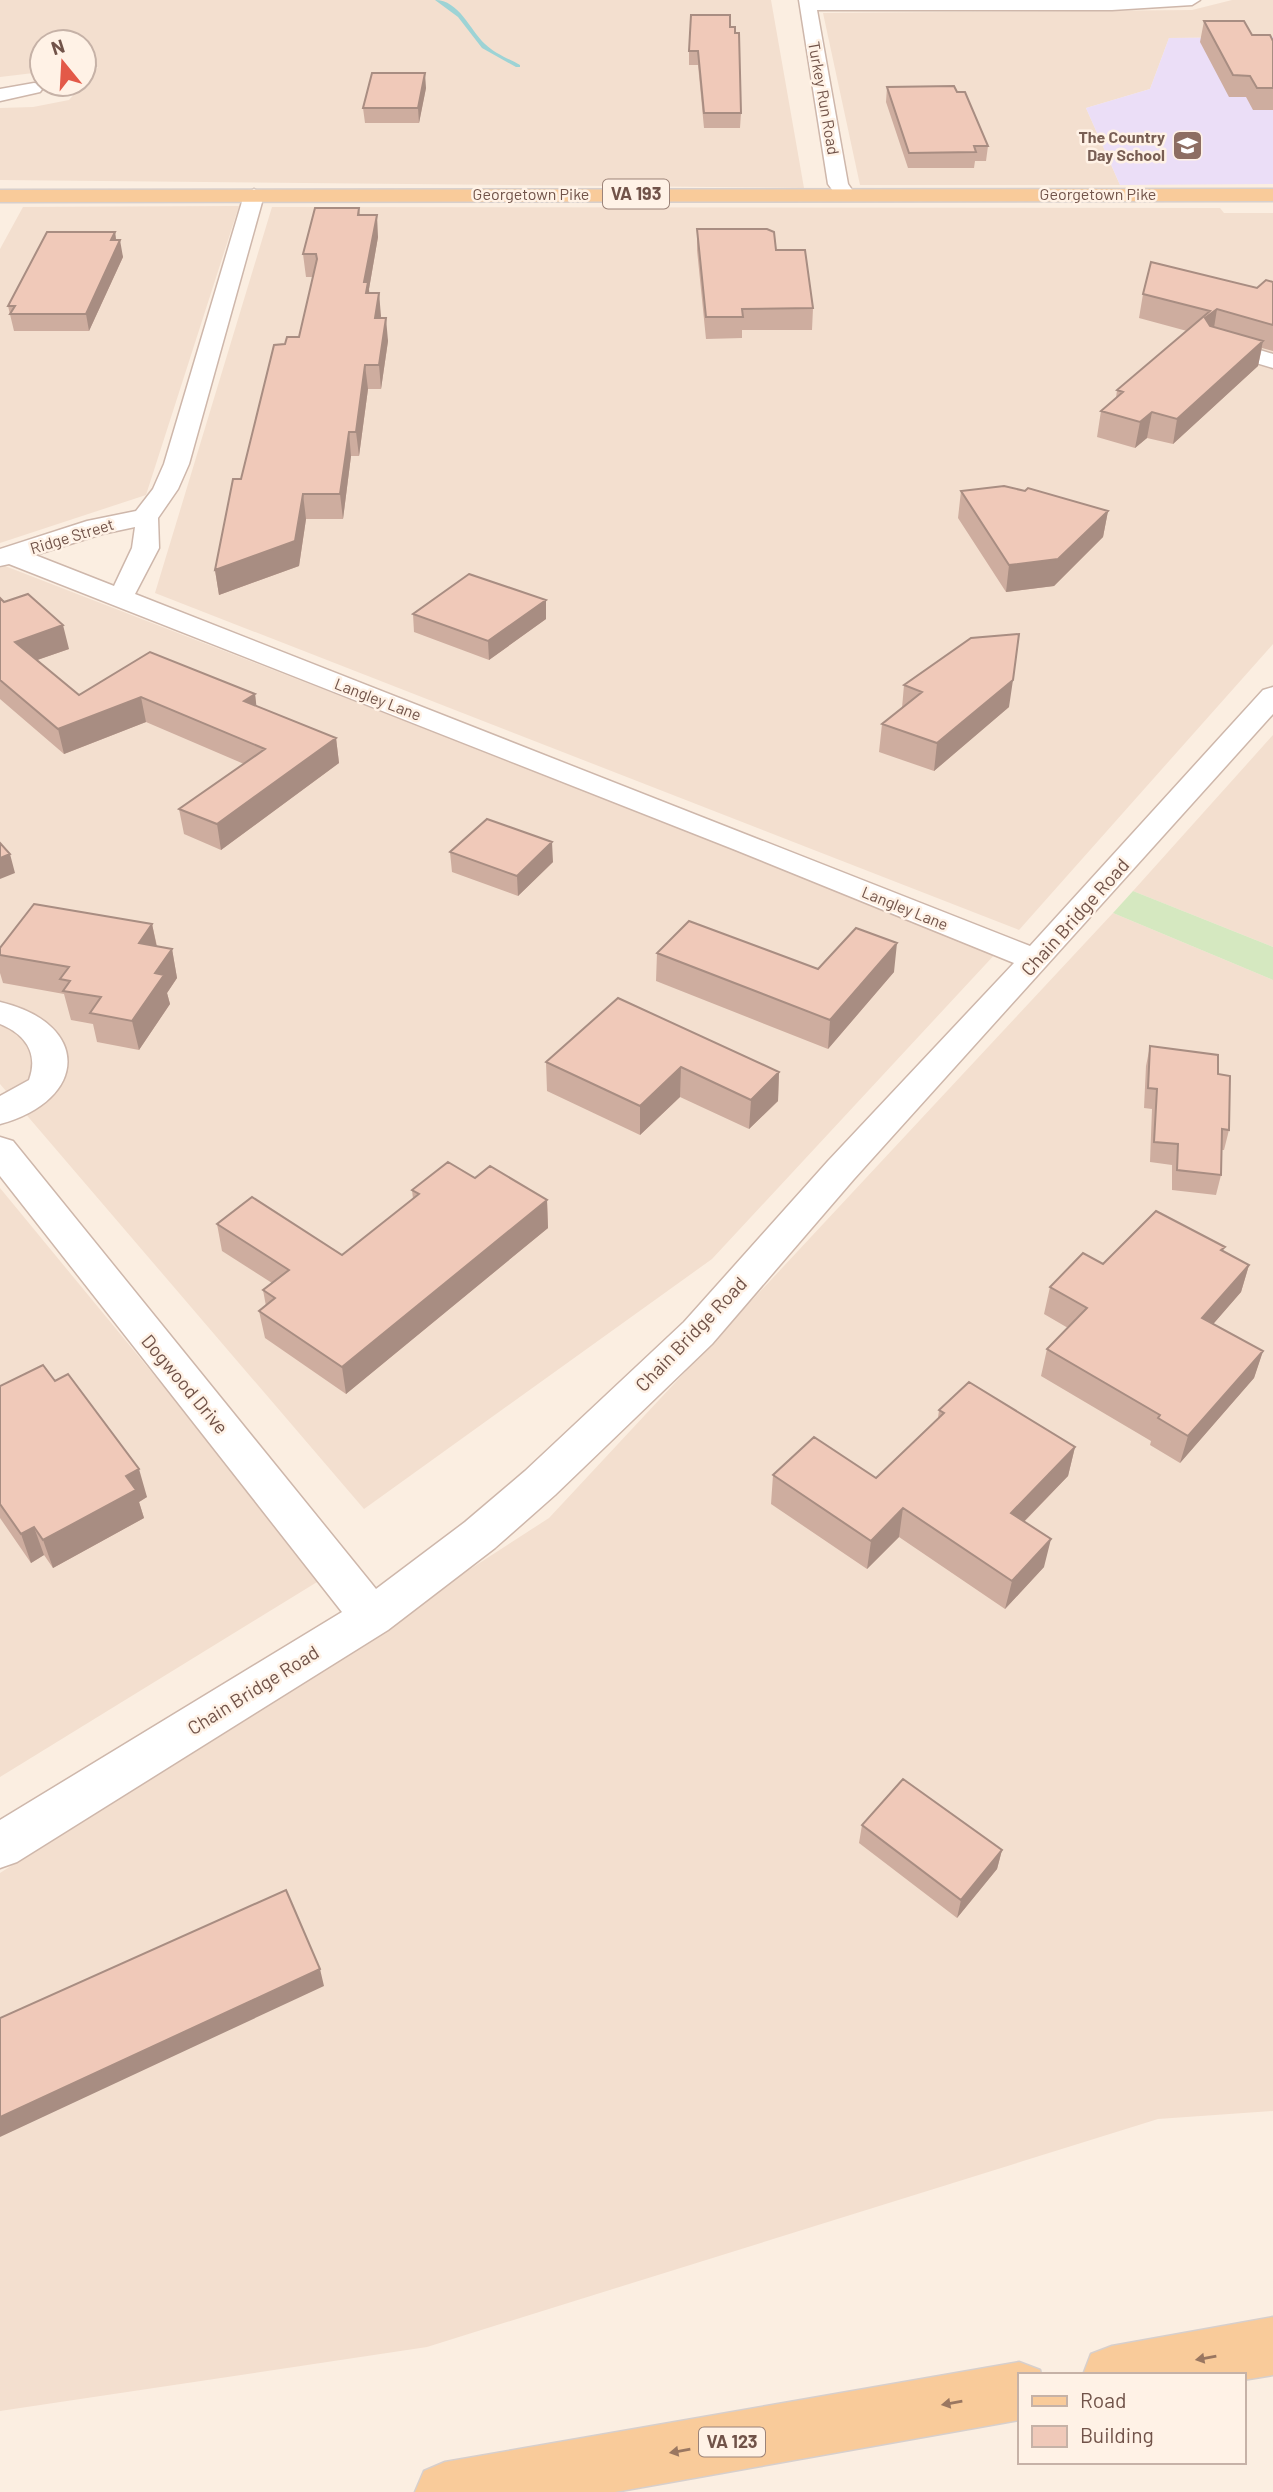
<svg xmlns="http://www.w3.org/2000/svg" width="1273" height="2492" font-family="Barlow,sans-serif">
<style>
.residential{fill:#f3dfcf}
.education{fill:#ebdef7}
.green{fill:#d5e8c0}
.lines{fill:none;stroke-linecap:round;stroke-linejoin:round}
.stream{fill:#9dd3d5;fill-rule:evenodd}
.minor-casing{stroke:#ceb7ab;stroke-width:3}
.major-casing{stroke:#d7cfcc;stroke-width:3}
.minor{fill:#fff;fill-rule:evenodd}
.major{fill:#f9cb9a;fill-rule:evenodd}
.wall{fill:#cead9f}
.shaded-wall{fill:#a88d82}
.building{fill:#f0c9b9;stroke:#a88d82;stroke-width:2}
.oneway{fill:#9a7761}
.labels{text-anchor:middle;stroke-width:5;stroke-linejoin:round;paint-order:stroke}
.far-street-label{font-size:16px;fill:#715349;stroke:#fff2e6}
.far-education-label{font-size:16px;font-weight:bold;fill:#785e54;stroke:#fff2e6;text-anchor:end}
.shield{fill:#fff2e6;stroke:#9c8378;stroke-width:2}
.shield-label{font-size:18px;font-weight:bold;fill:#715349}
.street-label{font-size:19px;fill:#715349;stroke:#fff2e6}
</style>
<rect width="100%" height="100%" fill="#fbeee1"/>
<!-- residential -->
<path class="residential" d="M0,0H771L804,188L0,180V108L33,107L69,100L98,67L84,69V42H42V72L0,77Z
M1232,0H1273V37L1169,38L1150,89L1086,108L1120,185H860L823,13L1192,10Z
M239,206L146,495L0,543V249L23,207Z
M272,207L1220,208L1224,213H1273V644L1019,930L155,593Z
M5,566L998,951L712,1259L364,1509L0,1084V568Z
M1273,735V947L1133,891Z
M1113,913L1273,980V2111L1158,2119L427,2347L0,2411V1873L549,1518Z
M0,1188L322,1579L0,1777Z"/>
<!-- education -->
<path class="education" d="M1273,37V184L1120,185L1086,108L1150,89L1169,38Z"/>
<!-- green -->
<path class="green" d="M1133,891L1273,947V980L1113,913Z"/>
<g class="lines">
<!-- stream -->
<path class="stream" d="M435,0C459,0 470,30 485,44C494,53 509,59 520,65V67H516L482,48L458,17Z"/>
<defs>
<path id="minor" d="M799,0H1200L1192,5L1112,10H817L848,184L855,194L845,200L838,198L828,184Z
M34,83L40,84L43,88L40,92L0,101V89Z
M254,189L264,195L189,464L178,489L158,518L159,548L135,594L1030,946L1263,690L1273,687V714L854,1179L712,1344L555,1495L495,1548L388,1630L17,1862L0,1868V1820L342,1612L0,1176V1137L13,1141L376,1589L465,1522L525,1471L684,1322L828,1161L1014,963L733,849L9,564L0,566V549L87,521L136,511L153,489L164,464L244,195ZM135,527L132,548L114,586L35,555L102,534Z
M1214,336L1273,354V368L1206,348L1203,343Z
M0,1002C92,1024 88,1100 0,1124V1096L29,1080C39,1053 25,1034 0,1024Z"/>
<path id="major" d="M1273,189V201L0,202V190Z
M1273,2317V2375L1243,2380V2375H1083L1091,2354L1112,2346Z
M1019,2362L1040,2370L1041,2375H1019V2420L615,2492H415L424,2471L445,2462Z"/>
</defs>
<!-- minor casing -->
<use href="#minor" class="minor-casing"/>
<!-- major casing -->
<use href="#major" class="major-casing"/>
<!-- minor -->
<use href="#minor" class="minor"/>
<!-- major -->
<use href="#major" class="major"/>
</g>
<!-- wall -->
<path class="wall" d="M1204,21L1273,41V110H1253L1246,97H1229L1200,42Z
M730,27L741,113L740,128H704L698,65H689V51Z
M887,87L957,92L988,146L986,161H975L974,168H908L886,102Z
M426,88L419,123H365L363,108Z
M359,208L360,215L378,237L369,289V293H379L380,318L388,341L381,389H368L359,456H351L343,519H306L299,566L219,595L215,570L241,479L285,344L299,337L313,277H306L303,254Z
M697,229L776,250L813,308L812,330H742V338L706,339L697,250Z
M115,232L116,240L123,257L89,331H14L8,306Z
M1273,282V351L1262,348L1258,366L1173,444L1147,438L1135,448L1097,437L1101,411L1116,398L1117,390L1187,331L1139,318L1143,294L1257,288Z
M961,491L1108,511L1103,537L1054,586L1006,592L958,518Z
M0,598L69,649L37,660L79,695L255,694L256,706L336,738L339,763L221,850L184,834L179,809L244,764L146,722L64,754L0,699Z
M413,614L546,619L489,660L414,632Z
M904,685L1009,707L934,771L879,752L882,724L902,708Z
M450,852L553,862L518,896L452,872Z
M152,924L157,946L172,949L177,978L167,993L170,1004L139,1050L97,1042L93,1024L71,1020L64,994L3,983L0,973V948Z
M657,953L818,969L894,972L828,1049L656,981Z
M1150,1046L1218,1074L1229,1130L1224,1150H1221V1175L1216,1195L1172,1190V1165L1150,1162L1152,1109L1144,1108L1146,1066Z
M546,1062L779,1072L778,1101L749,1129L680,1097L640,1135L547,1091Z
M475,1178L547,1200L548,1228L346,1394L265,1338L259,1311L266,1306L263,1290L272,1283L222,1251L217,1224L342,1255L413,1199L412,1190Z
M1225,1247L1223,1251L1249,1265L1241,1292L1213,1324L1263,1351L1254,1378L1180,1463L1150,1445L1151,1441L1041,1376L1047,1349L1068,1328L1044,1314L1050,1287L1103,1264Z
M0,1386L147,1497L139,1502L144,1518L53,1568L44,1555L31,1563L0,1518Z
M939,1410L1075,1447L1068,1476L1024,1522L1044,1567L1005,1609L899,1537L867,1569L771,1504L773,1475L876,1478L938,1418Z
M862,1825L1002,1850L997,1869L957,1918L859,1843Z"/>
<!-- shaded-wall -->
<path class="shaded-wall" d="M425,73L426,88L419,123L418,108Z
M377,215L378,237L369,289L370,305L364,282Z
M115,232L117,247L120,240L123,257L89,331L86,314Z
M379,293L381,316L377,342L375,318Z
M1217,309L1213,334L1205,318Z
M386,318L388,341L381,389L379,365Z
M1263,341L1258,366L1173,444L1177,419Z
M365,365L368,389L359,456L356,432Z
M1152,412L1147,438L1135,448L1140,422Z
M349,432L351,456L343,519L340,494Z
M303,494L306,519L299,566L219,595L215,570Z
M1108,511L1103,537L1054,586L1006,592L1009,565Z
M546,600V619L489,660L488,641Z
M63,625L69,649L20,666L15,642Z
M1013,680L1009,707L934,771L937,743Z
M255,694L258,719L244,701Z
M141,697L146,722L64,754L58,729Z
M336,738L339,763L221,850L217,824Z
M552,842L553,862L518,896L517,876Z
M10,854L15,873L0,879V858Z
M152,924L158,953L139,943Z
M897,943L894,972L828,1049L830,1020Z
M172,949L177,978L167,993L170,1004L139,1050L132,1021L155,973Z
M681,1067L680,1097L640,1135V1106Z
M779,1072L778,1101L749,1129L751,1100Z
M547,1200L548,1228L346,1394L342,1367Z
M1249,1265L1241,1292L1195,1345L1202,1318Z
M1263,1351L1254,1378L1180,1463L1188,1436Z
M1075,1447L1068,1476L1005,1541L1011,1513Z
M139,1469L147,1497L139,1502L144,1518L53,1568L43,1540L126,1476Z
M903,1508L899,1537L867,1569L871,1541Z
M34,1527L44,1555L31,1563L21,1534Z
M1051,1539L1044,1567L1005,1609L1012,1581Z
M1002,1850L997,1869L957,1918L961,1900Z
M320,1969L324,1986L0,2137V2117Z"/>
<!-- building -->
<path class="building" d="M691,15H730V27H735V33H739L741,113H704L698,51H689Z
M1204,21H1244L1252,35H1270L1273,41V88H1257L1250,76L1233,75Z
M372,73H425L418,108H363Z
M954,86L957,92H965L988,146H974L976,152L909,153L887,87Z
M315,208H359L358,215H377L364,282H368L366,293H379L375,318H386L379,365H365L356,432H349L340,494H303L295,541L215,570L233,479H241L274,345L285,344L287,337H299L317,259L316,254H303Z
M697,229H767L774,232L776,250H805L813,308L742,309L743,317H706Z
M47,232H115L111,240H120L86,314H10L15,306H8Z
M1151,262L1257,288L1266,280L1273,282V325L1217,309L1205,318L1210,326L1263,341L1177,419L1152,412L1140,422L1101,411L1123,392L1117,390L1210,311L1143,294Z
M1004,486L1025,491L1028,488L1108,511L1058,559L1009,565L961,491Z
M469,574L546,600L488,641L413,614Z
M28,594L63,625L15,642L79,695L150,652L255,694L244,701L336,738L217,824L179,809L265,749L141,697L58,729L0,680V598L4,602Z
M1019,634L1013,680L937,743L882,724L922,692L904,685L971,638Z
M487,819L552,842L517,876L450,852Z
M0,843L10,854L0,858Z
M34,904L152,924L139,943L172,949L155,973L164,975L132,1021L90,1013L101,997L63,991L70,981L60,979L69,967L0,955V948Z
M689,921L818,969L856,928L897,943L830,1020L657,953Z
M618,998L779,1072L751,1100L681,1067L640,1106L546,1062Z
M1150,1046L1218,1055V1074L1230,1076L1229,1130L1222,1129L1221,1175L1177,1170L1178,1144L1154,1142L1157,1089L1148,1088Z
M448,1162L475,1178L490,1166L547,1200L342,1367L259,1311L275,1298L263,1290L289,1270L217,1224L252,1197L342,1255L419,1194L412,1190Z
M1156,1211L1225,1247L1221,1250L1249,1265L1202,1318L1263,1351L1188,1436L1158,1418L1160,1415L1047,1349L1087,1308L1050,1287L1083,1253L1103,1264Z
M43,1365L55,1381L68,1374L139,1469L126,1476L136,1490L43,1540L34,1527L21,1534L0,1504V1386Z
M969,1382L1075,1447L1011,1513L1051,1539L1012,1581L903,1508L871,1541L773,1475L814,1437L876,1478L944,1413L939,1410Z
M903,1779L1002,1850L961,1900L862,1825Z
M286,1890L320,1969L0,2117V2018Z"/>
<!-- one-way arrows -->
<defs><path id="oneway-solid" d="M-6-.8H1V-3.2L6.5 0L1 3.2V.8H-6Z" transform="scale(1.75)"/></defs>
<g class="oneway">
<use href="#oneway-solid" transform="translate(1206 2358) rotate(170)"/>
<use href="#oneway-solid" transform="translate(952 2403) rotate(170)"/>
<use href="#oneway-solid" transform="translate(680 2451) rotate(170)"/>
</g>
<!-- icons -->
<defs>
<symbol id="school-square" viewBox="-11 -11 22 22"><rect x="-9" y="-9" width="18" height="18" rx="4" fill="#8d6e63" stroke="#fff2e6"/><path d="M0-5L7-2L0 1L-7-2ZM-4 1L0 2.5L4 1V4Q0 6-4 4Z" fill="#fff"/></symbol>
</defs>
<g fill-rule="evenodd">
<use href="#school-square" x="1170" y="128" width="35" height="35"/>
</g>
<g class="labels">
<!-- far-street labels -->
<g class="far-street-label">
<text transform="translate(824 98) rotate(80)" y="6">Turkey Run Road</text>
<text x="531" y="200">Georgetown Pike</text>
<text x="1098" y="200">Georgetown Pike</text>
<text transform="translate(72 536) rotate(-17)" y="6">Ridge Street</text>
<text transform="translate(378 699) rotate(21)" y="6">Langley Lane</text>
<text transform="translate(905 908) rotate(22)" y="6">Langley Lane</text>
</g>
<!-- far-education labels -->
<g class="far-education-label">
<text x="1165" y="143">The Country<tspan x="1165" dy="18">Day School</tspan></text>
</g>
<!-- shield labels -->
<g class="shield">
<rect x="603" y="179.5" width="66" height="29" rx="5"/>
<rect x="699" y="2427.5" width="66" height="29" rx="5"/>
</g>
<g class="shield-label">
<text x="636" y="200">VA 193</text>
<text x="732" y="2448">VA 123</text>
</g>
<!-- street labels -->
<g class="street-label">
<text transform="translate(1075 917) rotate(-48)" y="7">Chain Bridge Road</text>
<text transform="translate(691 1334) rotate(-46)" y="7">Chain Bridge Road</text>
<text transform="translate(185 1384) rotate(50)" y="7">Dogwood Drive</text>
<text transform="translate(253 1690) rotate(-32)" y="7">Chain Bridge Road</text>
</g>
</g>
<!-- legend -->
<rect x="1018" y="2373" width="228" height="91" fill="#fff2e6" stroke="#c6b2a7" stroke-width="2"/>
<rect x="1032" y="2396" width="35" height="10" fill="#f9cb9a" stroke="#c6b2a7" stroke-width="2"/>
<text x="1080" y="2408" font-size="21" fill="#715349">Road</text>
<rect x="1032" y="2426" width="35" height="21" fill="#f0c9b9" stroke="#c6b2a7" stroke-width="2"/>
<text x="1080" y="2443" font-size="21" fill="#715349">Building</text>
<!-- north arrow -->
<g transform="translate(63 63) rotate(342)"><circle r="33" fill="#fff2e6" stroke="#c6b2a7" stroke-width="2"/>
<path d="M0-5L12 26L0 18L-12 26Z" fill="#e35948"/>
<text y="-10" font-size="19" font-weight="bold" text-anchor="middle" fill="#715349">N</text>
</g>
</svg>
